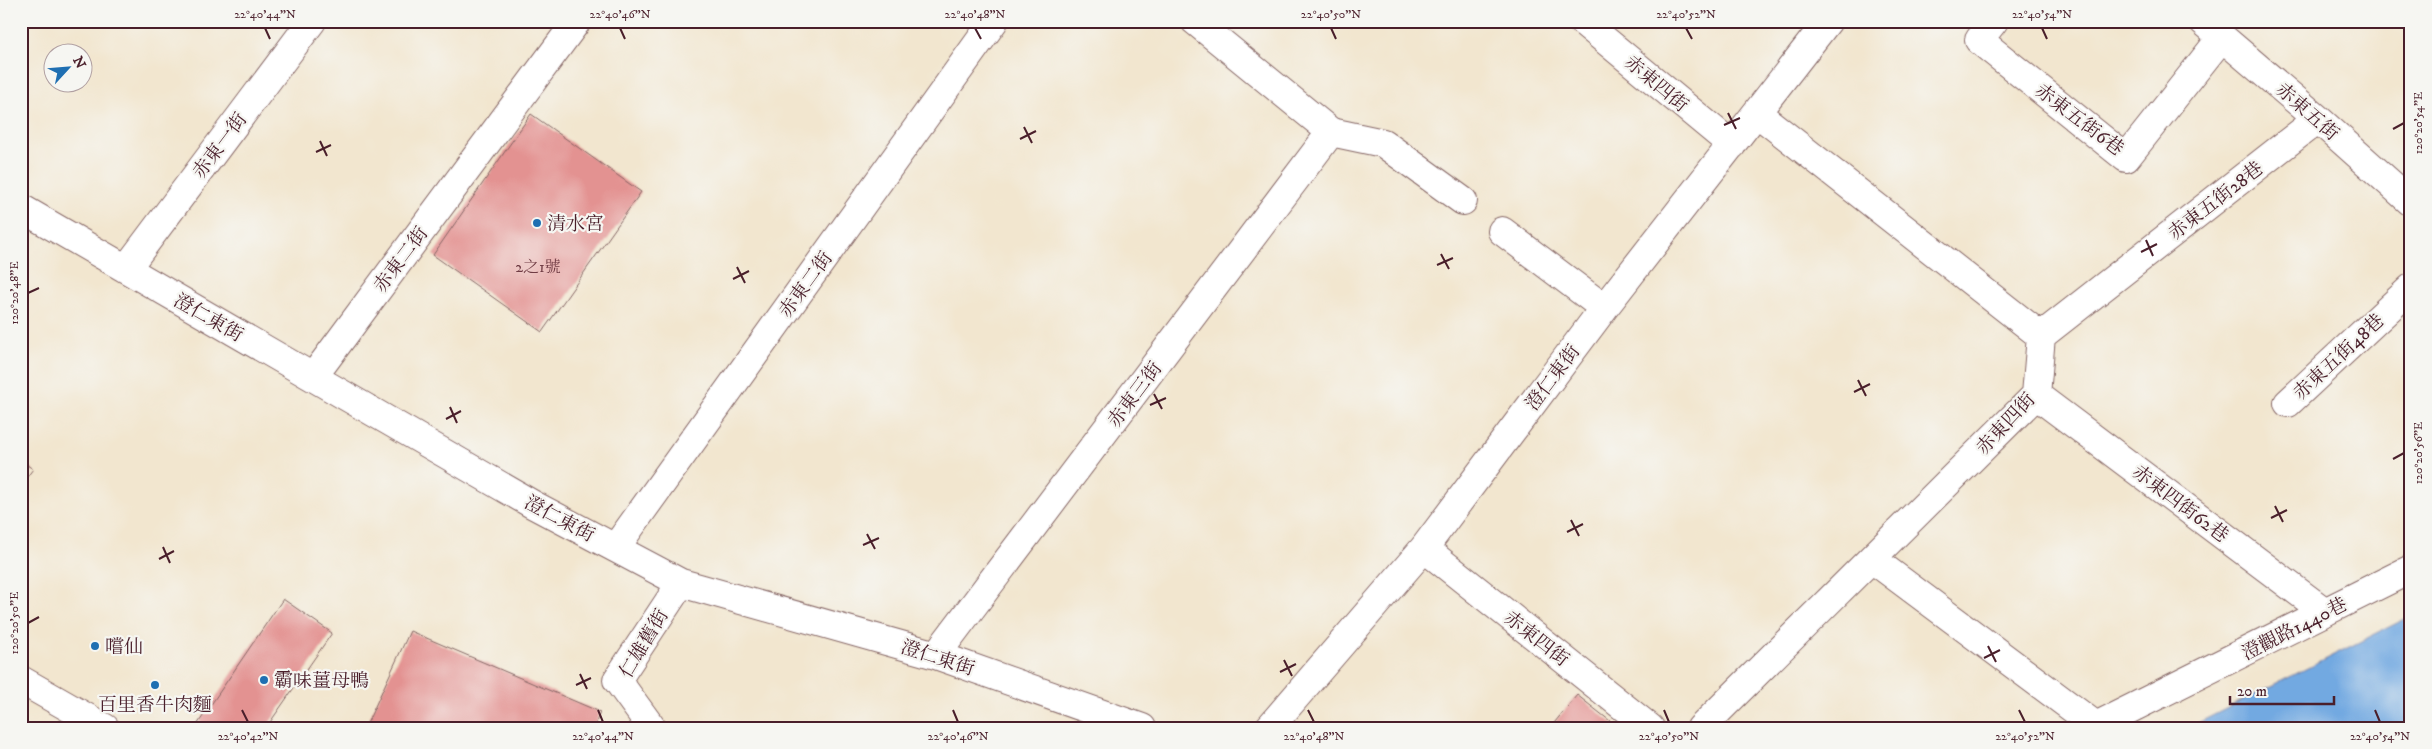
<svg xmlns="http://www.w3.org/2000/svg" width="2432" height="749" font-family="'IM FELL DW Pica','Noto Serif TC',serif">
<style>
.water{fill:#72a9e1;stroke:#5e6486}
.building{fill:#e39291}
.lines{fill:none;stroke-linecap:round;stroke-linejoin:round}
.minor-casing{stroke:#856564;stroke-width:30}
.minor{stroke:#fff;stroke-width:28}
.ticks{fill:none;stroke:#4a1f2b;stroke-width:2}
.poi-dot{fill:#1f6fb2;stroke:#f6f6f2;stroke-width:2}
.labels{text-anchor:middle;stroke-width:4.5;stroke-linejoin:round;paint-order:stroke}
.number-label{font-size:16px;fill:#703c44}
.street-label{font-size:19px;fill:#4a1f2b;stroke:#f6f6f2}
.poi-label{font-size:19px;fill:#4a1f2b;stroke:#f6f6f2;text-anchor:start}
.neatline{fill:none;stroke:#4a1f2b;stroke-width:2}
.ticks-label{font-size:12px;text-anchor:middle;fill:#4a1f2b}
</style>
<rect width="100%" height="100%" fill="#f6f6f2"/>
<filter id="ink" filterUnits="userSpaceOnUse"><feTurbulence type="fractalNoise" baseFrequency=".02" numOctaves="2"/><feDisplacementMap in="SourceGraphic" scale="10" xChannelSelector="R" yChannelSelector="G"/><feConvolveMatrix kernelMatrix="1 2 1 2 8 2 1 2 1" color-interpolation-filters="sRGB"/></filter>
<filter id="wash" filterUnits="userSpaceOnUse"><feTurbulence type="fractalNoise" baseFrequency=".0096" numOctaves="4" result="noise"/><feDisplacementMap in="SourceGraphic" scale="20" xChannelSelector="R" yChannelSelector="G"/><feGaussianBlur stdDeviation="1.12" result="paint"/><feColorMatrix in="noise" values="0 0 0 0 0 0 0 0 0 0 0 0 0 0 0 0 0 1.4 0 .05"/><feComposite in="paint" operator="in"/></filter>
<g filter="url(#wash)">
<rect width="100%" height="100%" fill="#f2e6cf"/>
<!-- water -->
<path class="water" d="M2411,616V728H2188Z"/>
<g id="blocks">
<!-- building -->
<path class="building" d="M531,114L641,192L542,332L433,255Z
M21,461L33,469L21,485Z
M283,599L332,633L266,728H195Z
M410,631L600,712L594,728H365Z
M1577,695L1619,728H1550Z"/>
</g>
</g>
<g filter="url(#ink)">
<use href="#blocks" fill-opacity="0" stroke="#856564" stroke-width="1"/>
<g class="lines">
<defs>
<path id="minor" d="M1195,21L1331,132L1383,143L1463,201
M1582,21L1732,145
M1994,21L1979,40L2126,158L2222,37
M2203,21L2318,119L2411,202
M21,208L532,504L681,583L936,655L1142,728
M1502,231L1604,308
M126,269L312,21
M2041,336L2318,119
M313,377L577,21
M2036,395L2325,612
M2288,403L2411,288
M616,547L994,21
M1424,548L1650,728
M1872,559L2096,726L2095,728
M936,655L1331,132
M21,680L105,728
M2096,726L2411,569
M652,728L617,680L681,583
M1269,728L1424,548L1604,308L1828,21
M1701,728L2036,395L2041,336L1757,113"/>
</defs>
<!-- minor casing -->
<use href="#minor" class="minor-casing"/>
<!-- minor -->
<use href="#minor" class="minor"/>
</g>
</g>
<!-- ticks -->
<path class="ticks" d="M265,28L270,39M620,28L625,39M975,28L981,39M1331,28L1336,39M1686,28L1692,39M2042,28L2047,39M1728,113L1736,129M1724,125L1740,118M1024,127L1032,143M2393,129L2404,123M1020,139L1036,131M320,141L327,156M316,152L331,145M2146,240L2153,256M2141,252L2157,244M1441,254L1449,269M1437,265L1453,258M737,267L745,283M733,279L749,271M28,293L39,288M1858,380L1866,396M1854,392L1870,384M1154,394L1162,409M1150,405L1166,398M450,407L457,423M446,419L461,411M2393,459L2404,453M2275,506L2283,522M2271,518L2287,510M1571,520L1579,536M1567,532L1583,524M867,534L875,549M863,545L879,538M163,547L170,563M159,559L174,551M28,623L39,617M1988,646L1996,662M1984,658L2000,650M1284,660L1292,676M1280,672L1296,664M580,674L587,689M576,685L591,678M242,710L248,722M598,710L603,722M953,710L958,722M1308,710L1314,722M1664,710L1669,722M2019,710L2025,722M2375,710L2380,722"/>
<!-- markers -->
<g class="poi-dot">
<circle cx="537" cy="223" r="5"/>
<circle cx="95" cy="646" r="5"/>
<circle cx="264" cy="680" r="5"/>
<circle cx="155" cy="685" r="5"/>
</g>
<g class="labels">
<!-- number labels -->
<g class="number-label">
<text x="538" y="272">2之1號</text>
</g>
<!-- street labels -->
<g class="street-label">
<text transform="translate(1657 83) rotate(40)" y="7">赤東四街</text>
<text transform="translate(2308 111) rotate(41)" y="7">赤東五街</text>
<text transform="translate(2080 119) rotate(37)" y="7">赤東五街6巷</text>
<text transform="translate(219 145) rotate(-53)" y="7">赤東一街</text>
<text transform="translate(2215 200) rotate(-38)" y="7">赤東五街28巷</text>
<text transform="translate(400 259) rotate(-53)" y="7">赤東二街</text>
<text transform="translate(805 284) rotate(-54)" y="7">赤東二街</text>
<text transform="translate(209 317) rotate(30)" y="7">澄仁東街</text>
<text transform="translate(2338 356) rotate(-43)" y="7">赤東五街48巷</text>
<text transform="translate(1552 377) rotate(-53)" y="7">澄仁東街</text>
<text transform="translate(1134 394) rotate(-53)" y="7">赤東三街</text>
<text transform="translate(2005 423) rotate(-47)" y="7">赤東四街</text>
<text transform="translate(2181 503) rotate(37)" y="7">赤東四街62巷</text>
<text transform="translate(560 518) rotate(28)" y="7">澄仁東街</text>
<text transform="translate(2294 628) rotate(-27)" y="7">澄觀路1440巷</text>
<text transform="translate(1537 638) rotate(38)" y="7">赤東四街</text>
<text transform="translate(643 643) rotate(-59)" y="7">仁雄舊街</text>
<text transform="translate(938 657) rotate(18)" y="7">澄仁東街</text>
</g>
<!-- poi labels -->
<g class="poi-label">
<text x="547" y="230">清水宮</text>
<text x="105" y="653">嚐仙</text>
<text x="274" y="687">霸味薑母鴨</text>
<text x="155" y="711" text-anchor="middle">百里香牛肉麵</text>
</g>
</g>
<!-- margin -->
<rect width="2432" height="749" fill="none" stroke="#f6f6f2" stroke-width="55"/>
<!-- north arrow -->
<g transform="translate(68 68) rotate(64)"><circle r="24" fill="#f6f6f2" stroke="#b1a0a2"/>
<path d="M0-4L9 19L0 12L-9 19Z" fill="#1f6fb2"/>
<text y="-8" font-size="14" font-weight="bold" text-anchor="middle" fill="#4a1f2b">N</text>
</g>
<!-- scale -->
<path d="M2230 696v8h104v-8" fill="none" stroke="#4a1f2b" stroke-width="2.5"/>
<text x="2237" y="696" font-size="15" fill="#4a1f2b" stroke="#f6f6f2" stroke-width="4" paint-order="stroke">20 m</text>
<rect x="28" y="28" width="2376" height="694" class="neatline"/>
<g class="ticks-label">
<text x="265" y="18">22°40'44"N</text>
<text x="620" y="18">22°40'46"N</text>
<text x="975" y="18">22°40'48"N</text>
<text x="1331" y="18">22°40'50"N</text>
<text x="1686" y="18">22°40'52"N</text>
<text x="2042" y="18">22°40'54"N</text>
<text transform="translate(2418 123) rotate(-90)" y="4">120°20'54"E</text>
<text transform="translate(14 293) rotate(-90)" y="4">120°20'48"E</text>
<text transform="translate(2418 453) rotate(-90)" y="4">120°20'56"E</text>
<text transform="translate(14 623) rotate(-90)" y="4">120°20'50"E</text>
<text x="248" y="740">22°40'42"N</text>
<text x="603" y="740">22°40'44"N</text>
<text x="958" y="740">22°40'46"N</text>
<text x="1314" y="740">22°40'48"N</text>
<text x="1669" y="740">22°40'50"N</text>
<text x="2025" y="740">22°40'52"N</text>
<text x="2380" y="740">22°40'54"N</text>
</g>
</svg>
